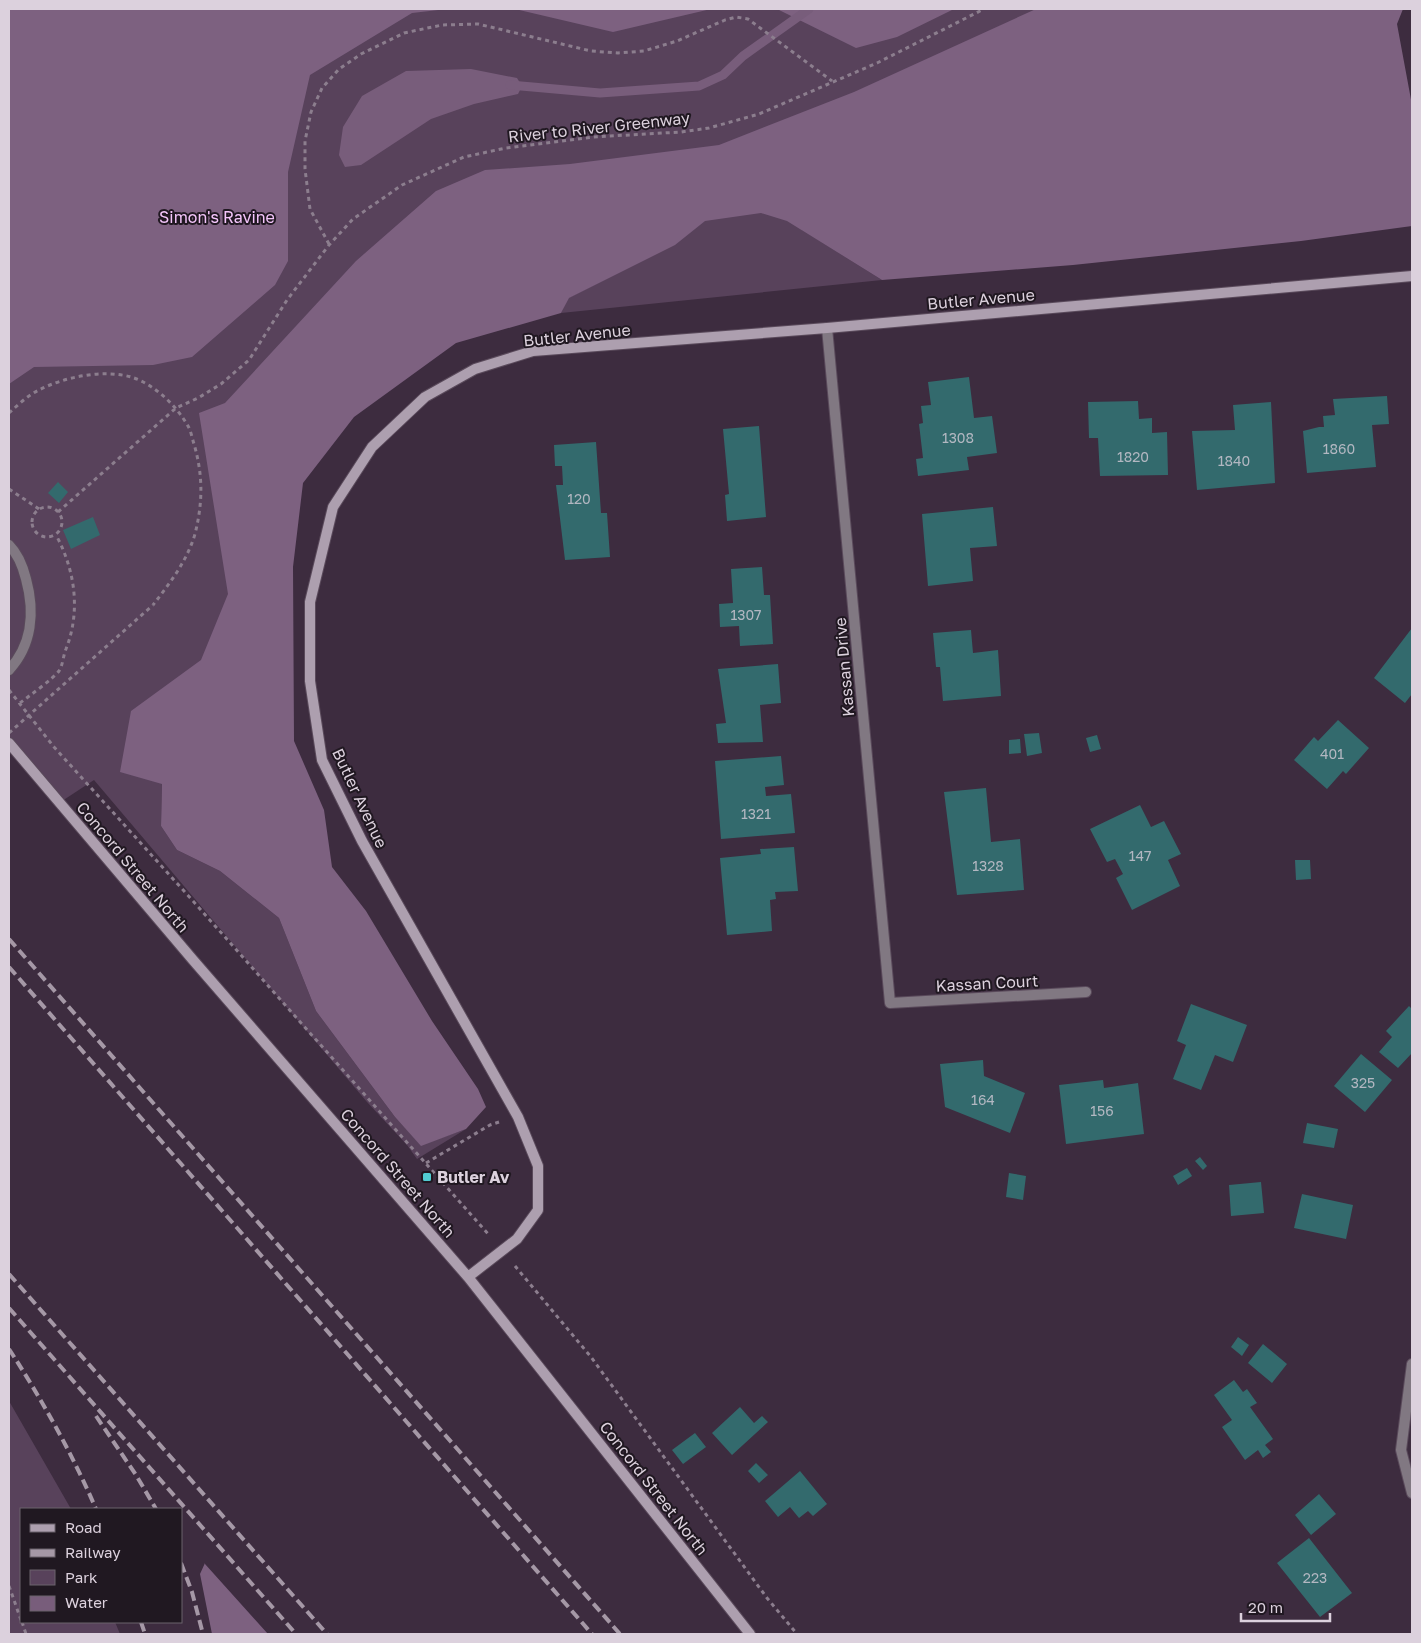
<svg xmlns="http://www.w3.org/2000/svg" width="1421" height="1643" font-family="'Golos Text',sans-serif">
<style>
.green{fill:#58425b}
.forest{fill:#7d6180}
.water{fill:#785d7b}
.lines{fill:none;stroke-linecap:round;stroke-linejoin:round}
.stream{stroke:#785d7b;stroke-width:9}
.building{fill:#336a6d}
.lane-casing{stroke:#5a4a5b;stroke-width:12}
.street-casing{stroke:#5a4a5b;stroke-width:12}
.secondary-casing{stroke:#5a4a5b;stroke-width:12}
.path{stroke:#8c7e8e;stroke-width:3;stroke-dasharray:4 4;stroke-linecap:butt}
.lane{stroke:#817882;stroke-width:10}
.street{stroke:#817882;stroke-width:10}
.secondary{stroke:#ad9faf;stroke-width:10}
.rail{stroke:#a598a6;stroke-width:4;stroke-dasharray:10 5;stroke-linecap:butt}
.path-bridge{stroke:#8c7e8e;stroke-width:3;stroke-dasharray:4 4;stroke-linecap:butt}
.poi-dot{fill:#51ccd2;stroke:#201821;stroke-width:2}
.labels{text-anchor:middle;stroke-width:4;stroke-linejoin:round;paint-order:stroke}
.number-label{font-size:14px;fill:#b2b7c1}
.street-label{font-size:16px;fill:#dcd1dd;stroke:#201821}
.park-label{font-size:16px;fill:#f4c5fb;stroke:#201821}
.poi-label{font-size:16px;font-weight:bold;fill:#dcd1dd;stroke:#201821;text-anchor:start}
</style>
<rect width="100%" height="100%" fill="#3d2c3f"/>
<!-- green -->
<path class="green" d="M9,9H1237L802,230L882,280L561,313L568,298L623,270L301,410L162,784L161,826L177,850L220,871L279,918L316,1011L395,1117L421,1145L466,1129L417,1159L407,1145L367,1102L94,780L59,803L9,743Z
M9,1401L71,1509H21V1622H115L120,1634H9Z"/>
<!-- forest -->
<path class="forest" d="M9,9H447L412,13L310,75L288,172V261L275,285L192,357L153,365L34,367L9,384Z
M515,9H711L613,32Z
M777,9H954L897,37L856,48Z
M1036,9H1403L1397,24L1412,105V226L1301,241L1073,265L882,280L787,221L761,213L705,221L675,245L569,298L561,313L456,343L354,417L303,483L293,567L294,741L324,810L332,867L366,911L432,1021L478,1089L486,1107L466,1129L421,1146L395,1117L316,1011L279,918L220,871L177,850L161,826L162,784L120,772L131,711L201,660L228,594L199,413L225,403L356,261L436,191L485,170L570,164L719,145L854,92Z
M205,1563V1564L268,1634H212L200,1574Z"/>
<!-- water -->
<path class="water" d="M471,69L517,78L522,86L518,94L474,104L431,119L361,165L345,167L339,155L343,127L362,96L406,71Z"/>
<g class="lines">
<!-- stream -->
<path class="stream" d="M510,85L600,93L699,86L723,75L743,56L809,9"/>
</g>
<!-- building -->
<path class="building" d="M969,377L974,418L992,416L997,453L967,457L969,470L918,476L916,459L923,458L919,424L923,423L921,406L931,405L928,382Z
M1387,396L1389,424L1372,425L1376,467L1307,473L1303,431L1319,427H1324L1323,416L1335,415L1333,399Z
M1138,401L1139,419L1152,418V433L1167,432L1168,475L1100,476L1098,438H1089L1088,402Z
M1271,402L1275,483L1197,490L1192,431L1235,430L1233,405Z
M759,426L766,517L727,521L725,495L729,494L723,429Z
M596,442L601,513H607L610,557L565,560L556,485H563L562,466H555L554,445Z
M58,482L68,492L59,503L48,493Z
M993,507L997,546L970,548L973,581L928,586L922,514Z
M93,517L100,535L71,549L63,530Z
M762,567L764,595H770L773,644L740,646L739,626L720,627L719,604L733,603L731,569Z
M1412,628V694L1405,703L1374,678Z
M971,630L973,653L998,650L1001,696L943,701L940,667H936L933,633Z
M778,664L781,703L760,705L763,742L718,743L716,724L726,723L718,669Z
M1338,720L1369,748L1346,774L1343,771L1327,789L1294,760L1314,737L1318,741Z
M1039,733L1042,753L1027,756L1024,734Z
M1097,735L1101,749L1090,752L1086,738Z
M1020,739L1021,753L1009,754V740Z
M781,756L784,785L765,787L766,796L791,794L795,833L721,839L715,761Z
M986,788L991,842L1020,839L1024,890L957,895L944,792Z
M1140,805L1151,827L1164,821L1181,854L1168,860L1180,886L1132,910L1116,878L1123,874L1115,859L1107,862L1090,829Z
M794,847L798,891L775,892L776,899L770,900L772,931L727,935L720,858L761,854L760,849Z
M1295,860H1310L1311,879L1296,880Z
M1191,1004L1247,1025L1233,1062L1215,1055L1201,1090L1173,1079L1186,1045L1177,1041Z
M1409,1006L1412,1009V1053L1398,1068L1379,1052L1392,1037L1386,1031Z
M1361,1054L1392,1080L1365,1112L1334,1086Z
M983,1060L984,1076L1025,1093L1010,1133L945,1107L940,1064Z
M1103,1080L1104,1088L1138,1083L1144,1134L1066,1144L1059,1085Z
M1307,1123L1338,1129L1334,1148L1303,1143Z
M1200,1157L1207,1166L1203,1170L1195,1161Z
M1187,1168L1192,1176L1178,1185L1173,1176Z
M1009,1173L1026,1176L1023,1200L1006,1197Z
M1261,1182L1264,1213L1231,1216L1229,1185Z
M1302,1194L1353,1205L1346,1239L1294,1228Z
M1238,1337L1249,1345L1242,1356L1231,1347Z
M1263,1344L1287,1364L1272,1383L1248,1363Z
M1234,1380L1243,1392L1247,1389L1257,1403L1250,1407L1273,1439L1265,1445L1271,1452L1263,1458L1258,1450L1245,1460L1222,1427L1232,1420L1214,1395Z
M740,1407L754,1423L762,1416L768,1422L732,1455L712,1433Z
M695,1433L706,1447L683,1464L672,1450Z
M756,1463L768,1475L759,1483L748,1471Z
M800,1471L827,1504L813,1516L808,1511L799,1518L790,1507L778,1517L765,1501Z
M1319,1494L1336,1514L1311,1535L1295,1515Z
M1309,1538L1352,1593L1320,1617L1277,1563Z"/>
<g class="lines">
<defs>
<path id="lane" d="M9,545C18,554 23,567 26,579C35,612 32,645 9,670"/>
<path id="street" d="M827,328L890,1003L1086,992
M1412,1364L1401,1450L1412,1493"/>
<path id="secondary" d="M9,743L193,960L468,1277L750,1634
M468,1277L517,1239L538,1210V1166L518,1117L362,841L322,760L310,681V602L333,507L372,447L425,397L475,369L533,351L827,328L1412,276"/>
</defs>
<!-- lane casing -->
<use href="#lane" class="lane-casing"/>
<!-- street casing -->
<use href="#street" class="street-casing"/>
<!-- secondary casing -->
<use href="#secondary" class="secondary-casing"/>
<!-- path -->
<path class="path" d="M329,244L310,209L305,169V141L311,112L322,88L339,69L361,54L404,33L442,25L478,24L591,51L618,53L644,51L677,41L725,20L736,17L748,19L832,81
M9,413C18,405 28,395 39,390C64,377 103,369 131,377C154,384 176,405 188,426C191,431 192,438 194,444C203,475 203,502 195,534C187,561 170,583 153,605
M9,489L39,509
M32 522a15 15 0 1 1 30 0a15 15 0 1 1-30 0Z
M58,512L176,408L198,398L221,384L249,360L287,300L329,245L353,219L402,185L464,157L506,148L593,137L681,132L709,128L759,114L877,63L984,9
M9,690L54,747L193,901L490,1236
M20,703C29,696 53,679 59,671C63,665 63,656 66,649C81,611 75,570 56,535
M426,1163L490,1125L499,1122
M515,1266L591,1357L767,1598L797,1634
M9,1586L21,1620
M22,1622L26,1634"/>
<!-- lane -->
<use href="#lane" class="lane"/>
<!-- street -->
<use href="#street" class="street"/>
<!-- secondary -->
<use href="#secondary" class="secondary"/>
<!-- rail -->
<path class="rail" d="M9,939L620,1634
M9,967L592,1634
M9,1274L327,1634
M9,1308L296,1634
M9,1349C41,1398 73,1455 96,1509
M96,1416L136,1475L156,1509
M181,1563L192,1592L203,1634
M141,1622L145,1634"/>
<!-- path-bridge -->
<path class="path-bridge" d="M9,733L153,605"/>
</g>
<!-- markers -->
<rect class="poi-dot" x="422" y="1172" width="10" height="10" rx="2.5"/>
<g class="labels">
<!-- number labels -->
<g class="number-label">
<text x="958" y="443">1308</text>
<text x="1339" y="454">1860</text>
<text x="1133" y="462">1820</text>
<text x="1234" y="466">1840</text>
<text x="579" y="504">120</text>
<text x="746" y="620">1307</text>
<text x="1332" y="759">401</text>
<text x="756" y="819">1321</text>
<text x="1140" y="861">147</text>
<text x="988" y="871">1328</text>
<text x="1363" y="1088">325</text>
<text x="983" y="1105">164</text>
<text x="1102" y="1116">156</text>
<text x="1315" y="1583">223</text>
</g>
<!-- street labels -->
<g class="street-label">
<text transform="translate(599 127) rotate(-6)" y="6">River to River Greenway</text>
<text transform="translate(981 299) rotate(-5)" y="6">Butler Avenue</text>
<text transform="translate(577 335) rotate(-6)" y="6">Butler Avenue</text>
<text transform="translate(844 667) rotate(-95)" y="6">Kassan Drive</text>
<text transform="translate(360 798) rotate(65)" y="6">Butler Avenue</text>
<text transform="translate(133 867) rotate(50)" y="6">Concord Street North</text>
<text transform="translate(987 983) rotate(-3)" y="6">Kassan Court</text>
<text transform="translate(398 1173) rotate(49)" y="6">Concord Street North</text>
<text transform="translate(654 1488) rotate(52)" y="6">Concord Street North</text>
</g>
<!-- park labels -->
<g class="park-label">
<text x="217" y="223">Simon's Ravine</text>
</g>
<!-- poi labels -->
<g class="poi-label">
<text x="437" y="1183">Butler Av</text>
</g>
</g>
<!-- border -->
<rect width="1421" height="1643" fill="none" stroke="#dcd1dd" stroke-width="20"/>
<!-- legend -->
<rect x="20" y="1508" width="162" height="115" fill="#201821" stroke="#6b626c"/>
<rect x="30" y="1524" width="25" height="8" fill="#ad9faf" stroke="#6b626c"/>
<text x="65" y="1533" font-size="15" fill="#dcd1dd">Road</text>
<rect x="30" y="1549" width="25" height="8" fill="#a598a6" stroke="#6b626c"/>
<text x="65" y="1558" font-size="15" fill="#dcd1dd">Railway</text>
<rect x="30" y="1570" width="25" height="15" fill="#58425b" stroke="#6b626c"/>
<text x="65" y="1583" font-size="15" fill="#dcd1dd">Park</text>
<rect x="30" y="1596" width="25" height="15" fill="#785d7b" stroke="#6b626c"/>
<text x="65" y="1608" font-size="15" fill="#dcd1dd">Water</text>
<!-- scale -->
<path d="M1241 1613v8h89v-8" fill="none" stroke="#dcd1dd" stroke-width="2.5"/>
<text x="1248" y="1613" font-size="15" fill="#dcd1dd" stroke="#201821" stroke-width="4" paint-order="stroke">20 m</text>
</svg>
